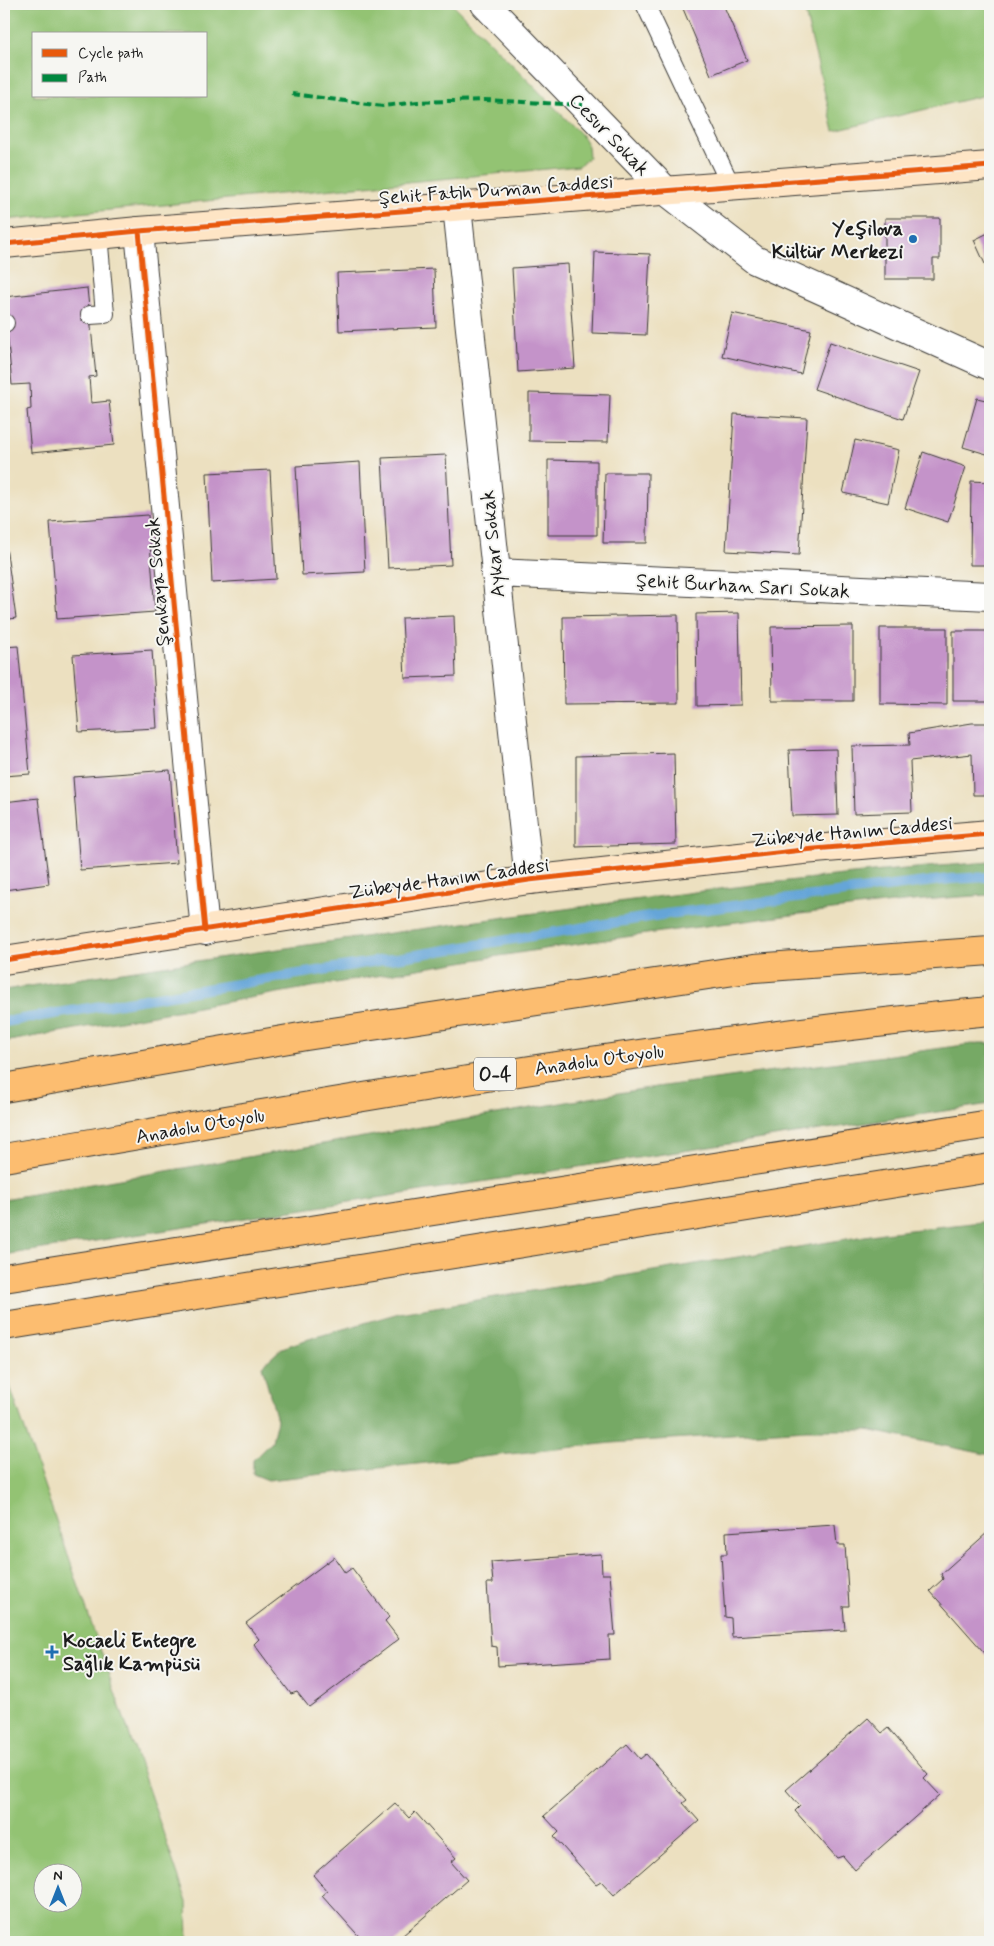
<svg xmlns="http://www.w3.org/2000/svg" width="994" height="1946" font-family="Mynerve,sans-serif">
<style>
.green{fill:#93c373;stroke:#587048;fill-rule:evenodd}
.forest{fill:#76a965;stroke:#496240}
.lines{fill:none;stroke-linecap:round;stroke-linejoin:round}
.stream{stroke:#65a5d8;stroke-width:10}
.building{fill:#c493c9}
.lane-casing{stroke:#3b3935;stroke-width:20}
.street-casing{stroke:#3b3935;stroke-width:30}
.secondary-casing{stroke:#3b3935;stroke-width:30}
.primary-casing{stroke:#3b3935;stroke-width:30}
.highway-casing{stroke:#3b3935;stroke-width:30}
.lane{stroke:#fff;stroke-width:18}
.street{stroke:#fff;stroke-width:28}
.secondary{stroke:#fee5c5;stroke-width:28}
.primary{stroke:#fcbd6f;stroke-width:28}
.highway{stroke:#fcbd6f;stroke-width:28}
.quiet{stroke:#00873e;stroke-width:4;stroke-dasharray:8 4;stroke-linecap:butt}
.cycleway-casing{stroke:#f6f6f2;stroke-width:8}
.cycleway{stroke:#e8590c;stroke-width:5}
.poi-dot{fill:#1f6fb2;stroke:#f6f6f2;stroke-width:2}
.labels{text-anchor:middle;stroke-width:4;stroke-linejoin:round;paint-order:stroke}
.shield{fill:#f6f6f2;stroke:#5d5d5c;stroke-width:1}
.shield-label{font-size:19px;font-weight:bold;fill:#1c1c1c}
.street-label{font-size:20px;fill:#1c1c1c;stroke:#f6f6f2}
.poi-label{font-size:20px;font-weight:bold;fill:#1c1c1c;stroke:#f6f6f2;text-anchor:end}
</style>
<rect width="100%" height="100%" fill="#f6f6f2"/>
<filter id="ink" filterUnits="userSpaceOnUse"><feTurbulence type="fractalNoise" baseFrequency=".02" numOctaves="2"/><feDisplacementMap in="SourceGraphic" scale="10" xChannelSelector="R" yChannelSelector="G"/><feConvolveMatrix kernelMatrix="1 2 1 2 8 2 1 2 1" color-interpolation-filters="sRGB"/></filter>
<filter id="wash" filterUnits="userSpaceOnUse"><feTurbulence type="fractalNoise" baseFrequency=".0096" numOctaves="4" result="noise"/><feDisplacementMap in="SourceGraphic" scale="20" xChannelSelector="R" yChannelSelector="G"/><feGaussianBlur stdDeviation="1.12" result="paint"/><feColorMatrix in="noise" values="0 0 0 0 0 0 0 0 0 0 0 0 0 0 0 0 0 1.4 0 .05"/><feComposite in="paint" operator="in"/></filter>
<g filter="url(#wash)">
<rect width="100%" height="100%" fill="#ece0c0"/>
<!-- green -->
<path class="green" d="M4,4H452L581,134L588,146L589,157L579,166L4,220ZM34,34H206V96H34Z
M803,4H990V94L834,131Z
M4,1369L187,1902L188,1942H4ZM42,1874H72V1904H42Z"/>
<!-- forest -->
<path class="forest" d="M990,862V895C900,900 811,913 721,924C481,955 242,999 4,1042V990C178,963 353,938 528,914C682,893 835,873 990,862Z
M979,1043H990V1104L4,1255V1199L642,1089Z
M990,1221V1455L867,1430H806L612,1443L268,1480L253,1474V1460L272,1441L277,1420L262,1366L282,1348L302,1341L399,1313L883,1233Z"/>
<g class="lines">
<!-- stream -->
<path class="stream" d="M4,1022L667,914L950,879L990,877"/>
</g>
<g id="blocks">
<!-- building -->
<path class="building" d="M681,4H723L747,60L711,75Z
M885,218H940V259H933V279H885Z
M990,232V275L974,240Z
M595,252L650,254L646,335L592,333Z
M568,264L575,368L518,372L512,268Z
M434,269L436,327L339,331L337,273Z
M87,288L96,376L89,377L91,403L109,401L114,445L31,453L27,410L31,409L30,384L12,385L4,297Z
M732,313L811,330L801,374L722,356Z
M830,342L919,372L903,419L814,389Z
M529,393L610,395L608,442L529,441Z
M977,398L990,401V455L963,447Z
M734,414L807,418L799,555L726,551Z
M855,440L899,450L888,503L843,493Z
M923,452L966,467L948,522L905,508Z
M446,455L451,565L388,568L382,458Z
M548,460L597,461V535H548Z
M360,462L365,572L302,575L296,466Z
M270,470L276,579L212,583L207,473Z
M605,473H648L647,543H603Z
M971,481L990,482V565H970Z
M148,515L155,612L57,619L50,522Z
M4,532L16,618L4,620Z
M739,613L741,705L697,706L696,614Z
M678,615L679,703L564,704L563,617Z
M454,616L456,676L405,678L402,618Z
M853,626V701H772L771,627Z
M880,628H947V705L880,704Z
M953,631H990V701H953Z
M18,646L30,774L4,776V647Z
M152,650L157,728L79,732L73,655Z
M972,723H990V795H973L972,754L910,761L912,812L854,814L852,746L910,745L909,733Z
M836,749L838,815L792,816L789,750Z
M674,753L676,844L576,847V756Z
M170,770L177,863L80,870L73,777Z
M38,798L49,884L4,890V802Z
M835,1525L837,1545H845L849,1606H843L845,1630L732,1637L731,1618L725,1617L721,1554H727L726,1532Z
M988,1532L990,1534V1659L930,1591L943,1579L941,1574Z
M601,1554L602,1574H610L615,1635H609L610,1659L498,1666L497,1647L491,1646L487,1583H493L491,1562Z
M334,1557L345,1573L352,1568L389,1617L385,1621L399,1639L309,1707L297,1692L291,1694L254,1644L259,1639L246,1623Z
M868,1718L882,1733L888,1728L928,1774L924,1778L940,1795L855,1870L843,1856L837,1858L795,1811L800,1806L786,1790Z
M627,1744L640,1759L646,1754L687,1800L683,1803L699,1821L614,1895L601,1881L596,1884L554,1837L559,1832L544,1816Z
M395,1803L409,1818L415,1812L456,1858L451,1862L467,1880L395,1942H372L370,1940L364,1942L322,1895L327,1891L313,1875Z"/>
</g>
</g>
<g filter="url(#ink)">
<use href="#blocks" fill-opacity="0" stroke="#3b3935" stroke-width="1"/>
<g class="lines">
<defs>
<path id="lane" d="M645,4L731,186
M90,315L105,314L98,234
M4,323H5"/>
<path id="street" d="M485,4L666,191L755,260L990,366
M457,207L529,880
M139,231L205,931
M495,573L990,596"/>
<path id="secondary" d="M4,244L139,231L990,166
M4,960L529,880L803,850L990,834"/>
<path id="primary" d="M4,1278L990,1124
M4,1326L990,1168"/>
<path id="highway" d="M4,1088L306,1036L754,968L990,951
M4,1158C332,1102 659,1043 990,1011"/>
</defs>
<!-- lane casing -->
<use href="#lane" class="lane-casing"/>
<!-- street casing -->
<use href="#street" class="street-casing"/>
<!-- secondary casing -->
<use href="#secondary" class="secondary-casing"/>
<!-- primary casing -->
<use href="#primary" class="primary-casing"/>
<!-- highway casing -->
<use href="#highway" class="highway-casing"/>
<!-- lane -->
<use href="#lane" class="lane"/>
<!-- street -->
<use href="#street" class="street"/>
<!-- secondary -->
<use href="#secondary" class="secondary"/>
<!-- primary -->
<use href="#primary" class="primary"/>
<!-- highway -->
<use href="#highway" class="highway"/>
<!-- quiet -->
<path class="quiet" d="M292,94L383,106L418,102L484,100L583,105"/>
<defs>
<path id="cycleway" d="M139,231L205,931
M4,244L139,231L990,166
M4,960L529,880L803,850L990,834"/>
</defs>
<!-- cycleway casing -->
<use href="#cycleway" class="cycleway-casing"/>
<!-- cycleway -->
<use href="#cycleway" class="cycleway"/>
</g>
</g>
<!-- markers -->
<g class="poi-dot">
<circle cx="913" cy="239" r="5"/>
<path d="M49.5 1644.5h5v5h5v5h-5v5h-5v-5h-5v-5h5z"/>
</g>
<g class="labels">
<!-- shield labels -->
<rect class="shield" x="474" y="1057.5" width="42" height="33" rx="4"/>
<g class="shield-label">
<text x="495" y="1081">O-4</text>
</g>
<!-- street labels -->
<g class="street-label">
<text transform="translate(610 134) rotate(46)" y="7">Cesur Sokak</text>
<text transform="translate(496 189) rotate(-4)" y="7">Şehit Fatih Duman Caddesi</text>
<text transform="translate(492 544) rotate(-96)" y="7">Aykar Sokak</text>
<text transform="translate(157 582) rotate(-95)" y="7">Şenkaya Sokak</text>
<text transform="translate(743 585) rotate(3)" y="7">Şehit Burhan Sarı Sokak</text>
<text transform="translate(852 831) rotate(-5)" y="7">Zübeyde Hanım Caddesi</text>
<text transform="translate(449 878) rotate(-8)" y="7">Zübeyde Hanım Caddesi</text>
<text transform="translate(599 1059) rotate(-8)" y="7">Anadolu Otoyolu</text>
<text transform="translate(200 1125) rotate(-10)" y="7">Anadolu Otoyolu</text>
</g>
<!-- poi labels -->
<g class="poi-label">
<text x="903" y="235">Yeşilova<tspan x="903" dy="23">Kültür Merkezi</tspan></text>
<text x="63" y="1647" text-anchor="start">Kocaeli Entegre<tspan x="63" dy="23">Sağlık Kampüsü</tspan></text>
</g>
</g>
<!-- margin -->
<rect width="994" height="1946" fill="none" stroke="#f6f6f2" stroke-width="20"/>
<!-- legend -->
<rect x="32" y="32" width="175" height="65" fill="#f6f6f2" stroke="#9f9f9c"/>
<rect x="42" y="49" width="25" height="8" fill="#e8590c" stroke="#9f9f9c"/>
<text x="78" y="58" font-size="15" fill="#1c1c1c">Cycle path</text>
<rect x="42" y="74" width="25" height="8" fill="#00873e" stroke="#9f9f9c"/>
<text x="78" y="82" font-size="15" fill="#1c1c1c">Path</text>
<!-- north arrow -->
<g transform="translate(58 1888)"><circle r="24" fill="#f6f6f2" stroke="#9f9f9c"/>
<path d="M0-4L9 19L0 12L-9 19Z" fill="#1f6fb2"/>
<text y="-8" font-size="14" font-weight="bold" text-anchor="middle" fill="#1c1c1c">N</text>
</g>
</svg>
